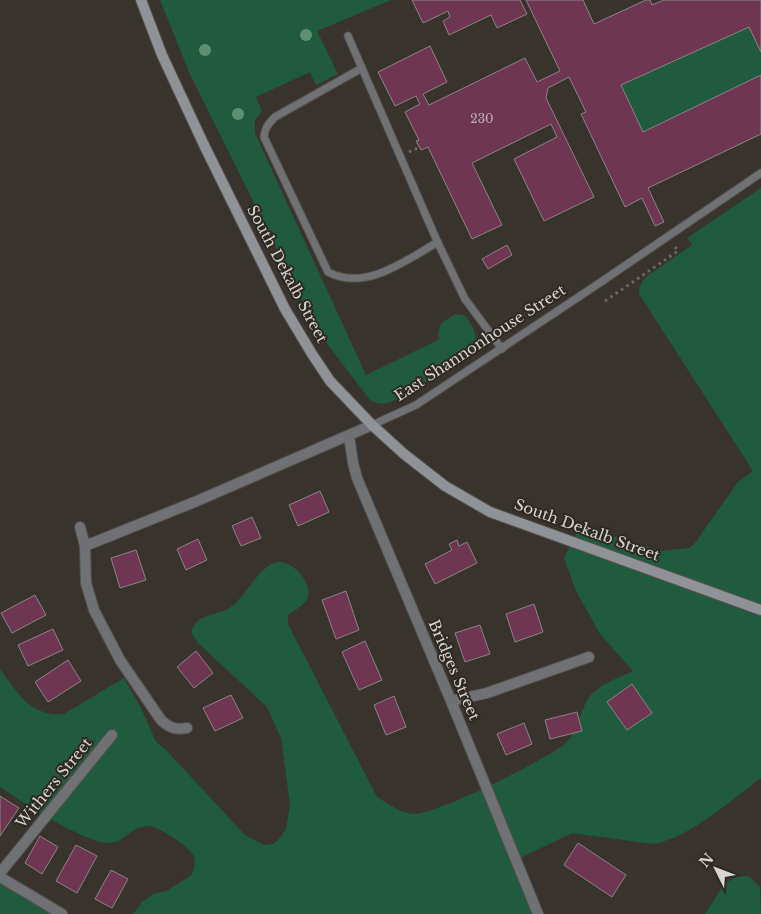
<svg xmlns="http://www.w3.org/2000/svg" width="761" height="914" font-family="'Libre Baskerville',serif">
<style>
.green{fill:#205b3f}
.building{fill:#6f3651;stroke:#8c8487}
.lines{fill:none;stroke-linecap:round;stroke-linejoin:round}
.service-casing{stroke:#56504c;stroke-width:9}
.minor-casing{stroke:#56504c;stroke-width:12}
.secondary-casing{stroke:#56504c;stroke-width:12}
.path{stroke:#6e6965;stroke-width:3;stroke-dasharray:2.5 4;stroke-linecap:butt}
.service{stroke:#6f7174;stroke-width:7}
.minor{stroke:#6f7174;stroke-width:10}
.secondary{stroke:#8f9397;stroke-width:10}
.tree{fill:#5e9173}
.labels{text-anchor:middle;stroke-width:4;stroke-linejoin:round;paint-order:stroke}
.number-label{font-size:12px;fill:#beacb2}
.street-label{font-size:15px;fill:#d8d4d2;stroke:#2f2924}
</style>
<rect width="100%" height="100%" fill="#39332e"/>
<!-- green -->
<path class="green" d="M160,0H391L317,31L338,74L316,85L310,72L256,97L262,111L255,120V133L366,375L440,339L438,334L441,323L456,314L464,315C475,326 479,340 474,354L395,400C385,404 380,405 370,400L325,341L304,304L189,72Z
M749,27L761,52V75L643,132L621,85Z
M761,188V778C731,800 690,838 653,844L572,833L516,860L538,914H133L143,901L154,894L166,891L192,875C194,868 197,860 192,853C187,845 156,825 147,826C122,829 125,852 91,839C58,826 29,806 0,787V669C18,693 30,717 64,714L124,678L141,708L156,742L166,750L245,835L264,845L273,844L279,839L286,829L290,804L281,738L267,707L198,643L191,632C198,612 216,617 231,607C246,596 259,566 277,562C293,559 316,587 306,601C302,607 293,611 288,615V624L377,797C389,804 400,813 414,814C438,814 547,759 566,743C579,730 579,713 588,699C595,686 620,677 633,671L600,634L576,591L564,558L580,526L662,551L689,548L695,543L738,482L753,471L639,294C639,286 641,282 647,276L692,245L687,238Z
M738,876H749L760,887L761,914H705L725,883Z
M0,877L62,914H0Z"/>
<!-- building -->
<path class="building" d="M412,0H520L527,14L497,28L491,15L449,35L443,21L450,17L448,11L423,23Z
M526,0H583L594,24L646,0H650L652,5L664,0H761V52L749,27L621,85L643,132L761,75V134L648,188L664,222L655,226L642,198L625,207L581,114L586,112L569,77L548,88L546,98L594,197L544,221L514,159L557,137L551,124L472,163L502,225L472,239L428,147L421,150L416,141L419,140L405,112L420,104L416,96L395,106L378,72L430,46L447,82L423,94L429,105L525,58L537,82L560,71Z
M507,245L512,255L488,269L482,259Z
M320,491L329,512L298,526L289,505Z
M252,517L261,538L241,546L232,526Z
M198,539L207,560L186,570L177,549Z
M457,540L459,546L467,542L477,563L435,584L425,564L452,550L449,544Z
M136,550L146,580L120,588L111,558Z
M346,591L359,630L336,639L322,600Z
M35,595L46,615L12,633L1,613Z
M534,604L543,632L515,642L506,614Z
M480,625L490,654L465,662L455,633Z
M53,629L63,650L28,666L18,645Z
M365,641L382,680L359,690L342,652Z
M196,651L213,673L194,688L177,667Z
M68,660L81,681L48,702L35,682Z
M632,684L652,713L627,730L607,702Z
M231,695L243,718L215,731L203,708Z
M394,696L406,727L386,735L374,705Z
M577,712L582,731L550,739L545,720Z
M524,723L532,744L506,755L497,734Z
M0,796L19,808L0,836Z
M40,836L58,847L42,874L25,863Z
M578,843L626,875L612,897L564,865Z
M76,845L97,856L77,893L56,881Z
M111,870L128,879L112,908L95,899Z"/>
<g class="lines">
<defs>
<path id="service" d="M348,36L437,241L465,299L502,349
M362,68L275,117C268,124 265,128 264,137L328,272C366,292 406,260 438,242
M372,425L416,405L595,286L761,173"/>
<path id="minor" d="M349,436L353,463L357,478L451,701L538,914
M80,527L85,546L86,583L94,610L120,660L161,720C170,728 175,730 187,728
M85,546L197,501L372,425
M451,701L487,693L589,657
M0,873L112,735
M0,877L62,914"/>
<path id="secondary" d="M141,0L162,55L204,145L285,309L312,354L330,381L372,425L404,454L445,486L490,512L761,610"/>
</defs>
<!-- service casing -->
<use href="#service" class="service-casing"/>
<!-- minor casing -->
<use href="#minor" class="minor-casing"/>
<!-- secondary casing -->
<use href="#secondary" class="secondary-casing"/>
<!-- path -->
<path class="path" d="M409,152L420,147
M605,301L678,251L674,245"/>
<!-- service -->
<use href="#service" class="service"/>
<!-- minor -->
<use href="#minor" class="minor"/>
<!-- secondary -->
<use href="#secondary" class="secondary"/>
</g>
<!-- trees -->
<g class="tree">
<circle cx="306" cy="35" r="6"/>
<circle cx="205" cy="50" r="6"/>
<circle cx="238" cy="114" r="6"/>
</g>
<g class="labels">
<!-- number labels -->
<g class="number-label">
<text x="482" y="123">230</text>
</g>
<!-- street labels -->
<g class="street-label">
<text transform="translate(287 274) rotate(62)" y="5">South Dekalb Street</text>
<text transform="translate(480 343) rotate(-33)" y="5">East Shannonhouse Street</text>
<text transform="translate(587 530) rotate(20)" y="5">South Dekalb Street</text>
<text transform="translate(454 670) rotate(67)" y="5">Bridges Street</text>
<text transform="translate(54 783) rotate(-51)" y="5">Withers Street</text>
</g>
</g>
<!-- north arrow -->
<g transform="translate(716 869) rotate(312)" stroke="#2f2924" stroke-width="4" paint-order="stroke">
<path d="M0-4L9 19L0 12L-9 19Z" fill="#d8d4d2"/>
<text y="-8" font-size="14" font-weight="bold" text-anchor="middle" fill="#d8d4d2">N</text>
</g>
</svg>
